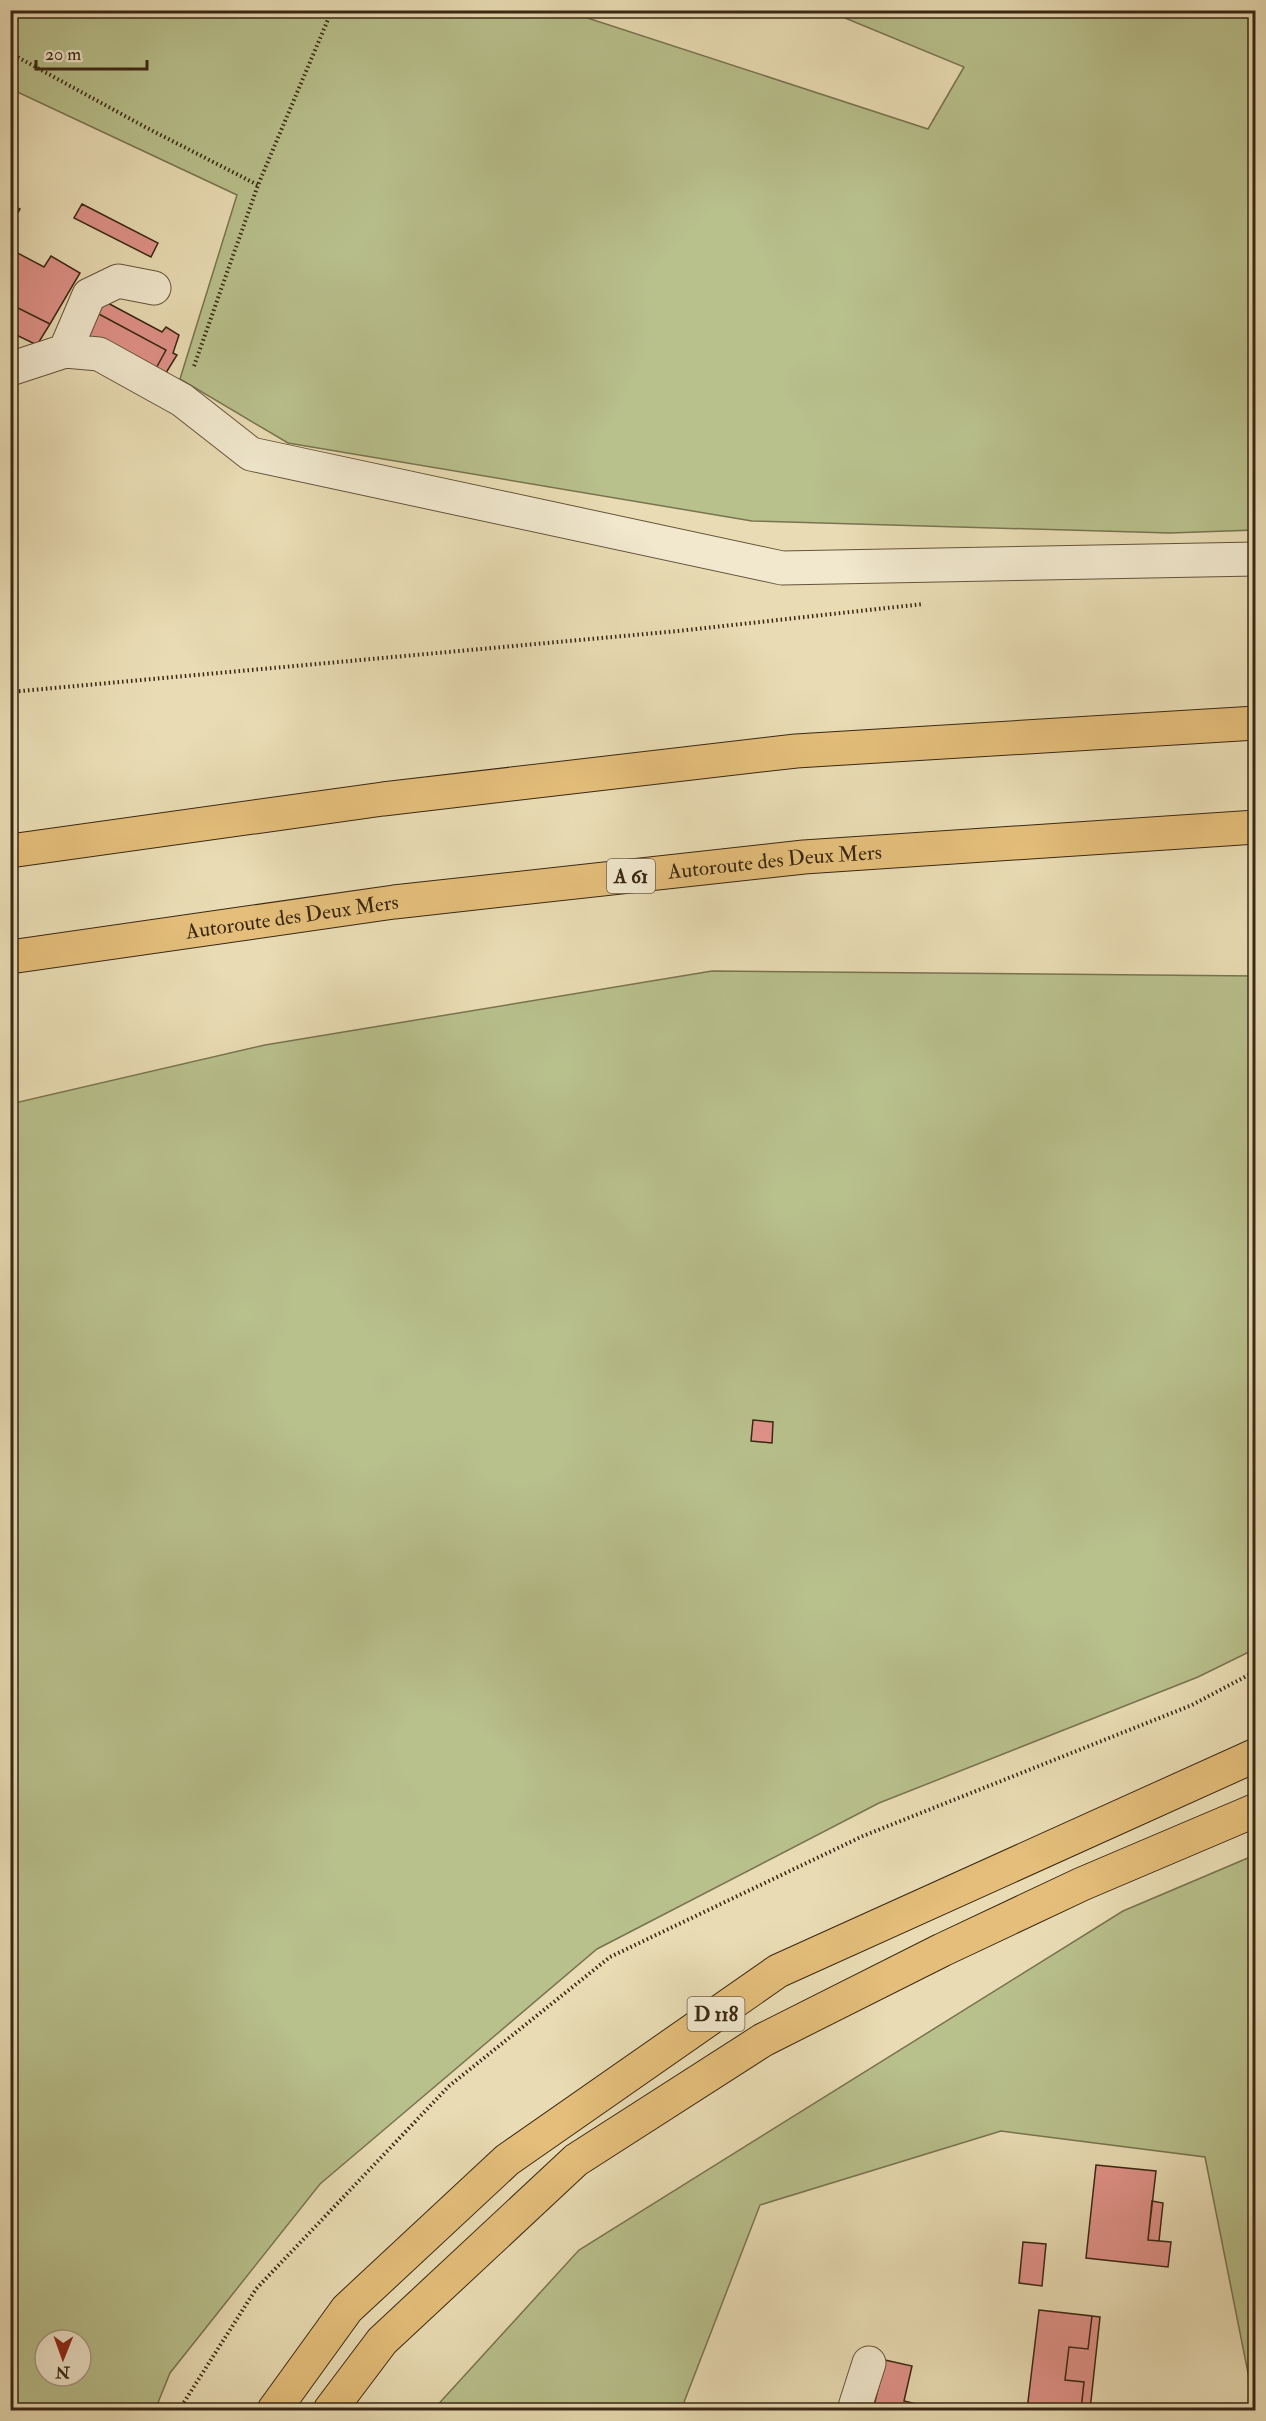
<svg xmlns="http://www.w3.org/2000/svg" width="1266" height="2421" font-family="'IM FELL Double Pica',serif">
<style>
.green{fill:#b8c08c;stroke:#797450;stroke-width:1.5;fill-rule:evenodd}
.building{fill:#e09289;stroke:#3a2713;stroke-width:1.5}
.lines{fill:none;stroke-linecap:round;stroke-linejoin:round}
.minor-casing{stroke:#66543b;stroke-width:35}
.major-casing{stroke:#3a2713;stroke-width:35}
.highway-casing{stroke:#3a2713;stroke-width:35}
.path{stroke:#3a2713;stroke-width:4;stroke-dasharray:1.5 3;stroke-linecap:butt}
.minor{stroke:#f1e8ce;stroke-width:33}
.major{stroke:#e4be7a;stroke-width:33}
.highway{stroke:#e4be7a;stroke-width:33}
.labels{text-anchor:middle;stroke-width:6;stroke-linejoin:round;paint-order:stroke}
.shield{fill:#f1e8ce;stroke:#71614b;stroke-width:1.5}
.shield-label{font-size:20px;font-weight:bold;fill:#3a2713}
.street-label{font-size:21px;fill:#3a2713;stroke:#f1e8ce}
</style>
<rect width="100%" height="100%" fill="#e9dcb4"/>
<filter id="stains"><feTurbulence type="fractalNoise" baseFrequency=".00333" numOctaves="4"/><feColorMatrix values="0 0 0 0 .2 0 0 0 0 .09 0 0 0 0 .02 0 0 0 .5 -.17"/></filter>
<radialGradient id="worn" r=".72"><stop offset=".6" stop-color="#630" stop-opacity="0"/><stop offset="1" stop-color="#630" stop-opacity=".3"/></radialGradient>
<!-- green -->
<path class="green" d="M566,11L928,129L964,67L828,11H1255V530L1170,533L752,521L288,443L180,379L237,195L11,89V11Z
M712,971L1255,976V1649L1198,1677L879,1803L597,1949L320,2184L170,2373L155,2410H11L10,1104L265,1045ZM45,2340H81V2376H45Z
M1255,1855V2408L1205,2157L1001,2131L760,2205L681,2410H433L579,2250L1123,1911Z"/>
<!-- building -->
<path class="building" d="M10,204L20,209L10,226Z
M82,204L158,243L151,257L74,218Z
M10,249L44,267L51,256L80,273L50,324L10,304Z
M104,301L162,332L166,327L179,335L173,353L177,355L164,376L154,372L166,350L97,313Z
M10,304L50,324L37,345L10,332Z
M97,313L166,350L154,372L85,334Z
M753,1420L773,1422L772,1443L751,1441Z
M1096,2165L1156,2171L1148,2240L1171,2242L1168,2267L1086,2258Z
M1152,2201L1163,2203L1159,2241L1148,2240Z
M1023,2242L1046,2244L1042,2286L1019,2283Z
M1039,2310L1092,2316L1088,2349L1069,2347L1065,2380L1084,2382L1081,2410H1027Z
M1092,2316L1100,2317L1090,2410H1081L1084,2382L1065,2380L1069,2347L1088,2349Z
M885,2360L912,2366L904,2401L925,2406L924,2410H873Z"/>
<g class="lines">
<defs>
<path id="minor" d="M65,351L89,295L118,281L154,288
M10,369L65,351L99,354L182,400L251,454L782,568L1256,559
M854,2410L869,2363"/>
<path id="major" d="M274,2410L347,2309L507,2160L778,1971L1256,1755
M330,2410L382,2341L576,2160L763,2040L942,1950L1082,1884L1256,1810"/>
<g id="highway">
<path d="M10,851L383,799L796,751L1256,723"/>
<path id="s1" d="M10,957L394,902L804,857L1256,827"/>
</g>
</defs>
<!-- minor casing -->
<use href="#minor" class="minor-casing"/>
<!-- major casing -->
<use href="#major" class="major-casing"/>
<!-- highway casing -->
<use href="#highway" class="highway-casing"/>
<!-- path -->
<path class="path" d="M10,53L147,128L258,185
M194,366L258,185L332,10
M10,692L678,631L923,604
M179,2410L256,2289L449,2086L610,1957L863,1836L1192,1705L1256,1671"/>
<!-- minor -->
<use href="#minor" class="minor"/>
<!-- major -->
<use href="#major" class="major"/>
<!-- highway -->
<use href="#highway" class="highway"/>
</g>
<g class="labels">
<!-- shield labels -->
<g class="shield">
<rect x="607" y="859" width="48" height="34" rx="4.5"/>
<rect x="687.5" y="1997" width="57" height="34" rx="4.5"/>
</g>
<g class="shield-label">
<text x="631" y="883">A 61</text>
<text x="716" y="2021">D 118</text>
</g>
<!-- street labels -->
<g class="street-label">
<text dy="7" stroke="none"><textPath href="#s1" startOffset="771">Autoroute des Deux Mers</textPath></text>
<text dy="7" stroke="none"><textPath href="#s1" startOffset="285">Autoroute des Deux Mers</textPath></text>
</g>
</g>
<!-- margin -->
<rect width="1266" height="2421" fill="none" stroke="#e9dcb4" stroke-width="36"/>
<rect x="12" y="12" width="1242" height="2397" fill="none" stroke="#3a2713" stroke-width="3"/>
<rect x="18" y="18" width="1230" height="2385" fill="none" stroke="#3a2713" stroke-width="1.5"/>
<!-- north arrow -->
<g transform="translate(63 2358) rotate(181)"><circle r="28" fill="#f1e8ce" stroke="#a89b83" stroke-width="1.5"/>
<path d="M0-4.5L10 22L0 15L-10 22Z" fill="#8f2418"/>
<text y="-9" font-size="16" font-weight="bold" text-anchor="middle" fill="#3a2713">N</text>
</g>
<!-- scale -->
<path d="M36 60v9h111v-9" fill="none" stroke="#3a2713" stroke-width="3"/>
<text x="45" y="60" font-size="18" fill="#3a2713" stroke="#f1e8ce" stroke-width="4.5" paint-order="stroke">20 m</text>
<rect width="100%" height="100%" filter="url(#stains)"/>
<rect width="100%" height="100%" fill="url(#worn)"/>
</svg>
